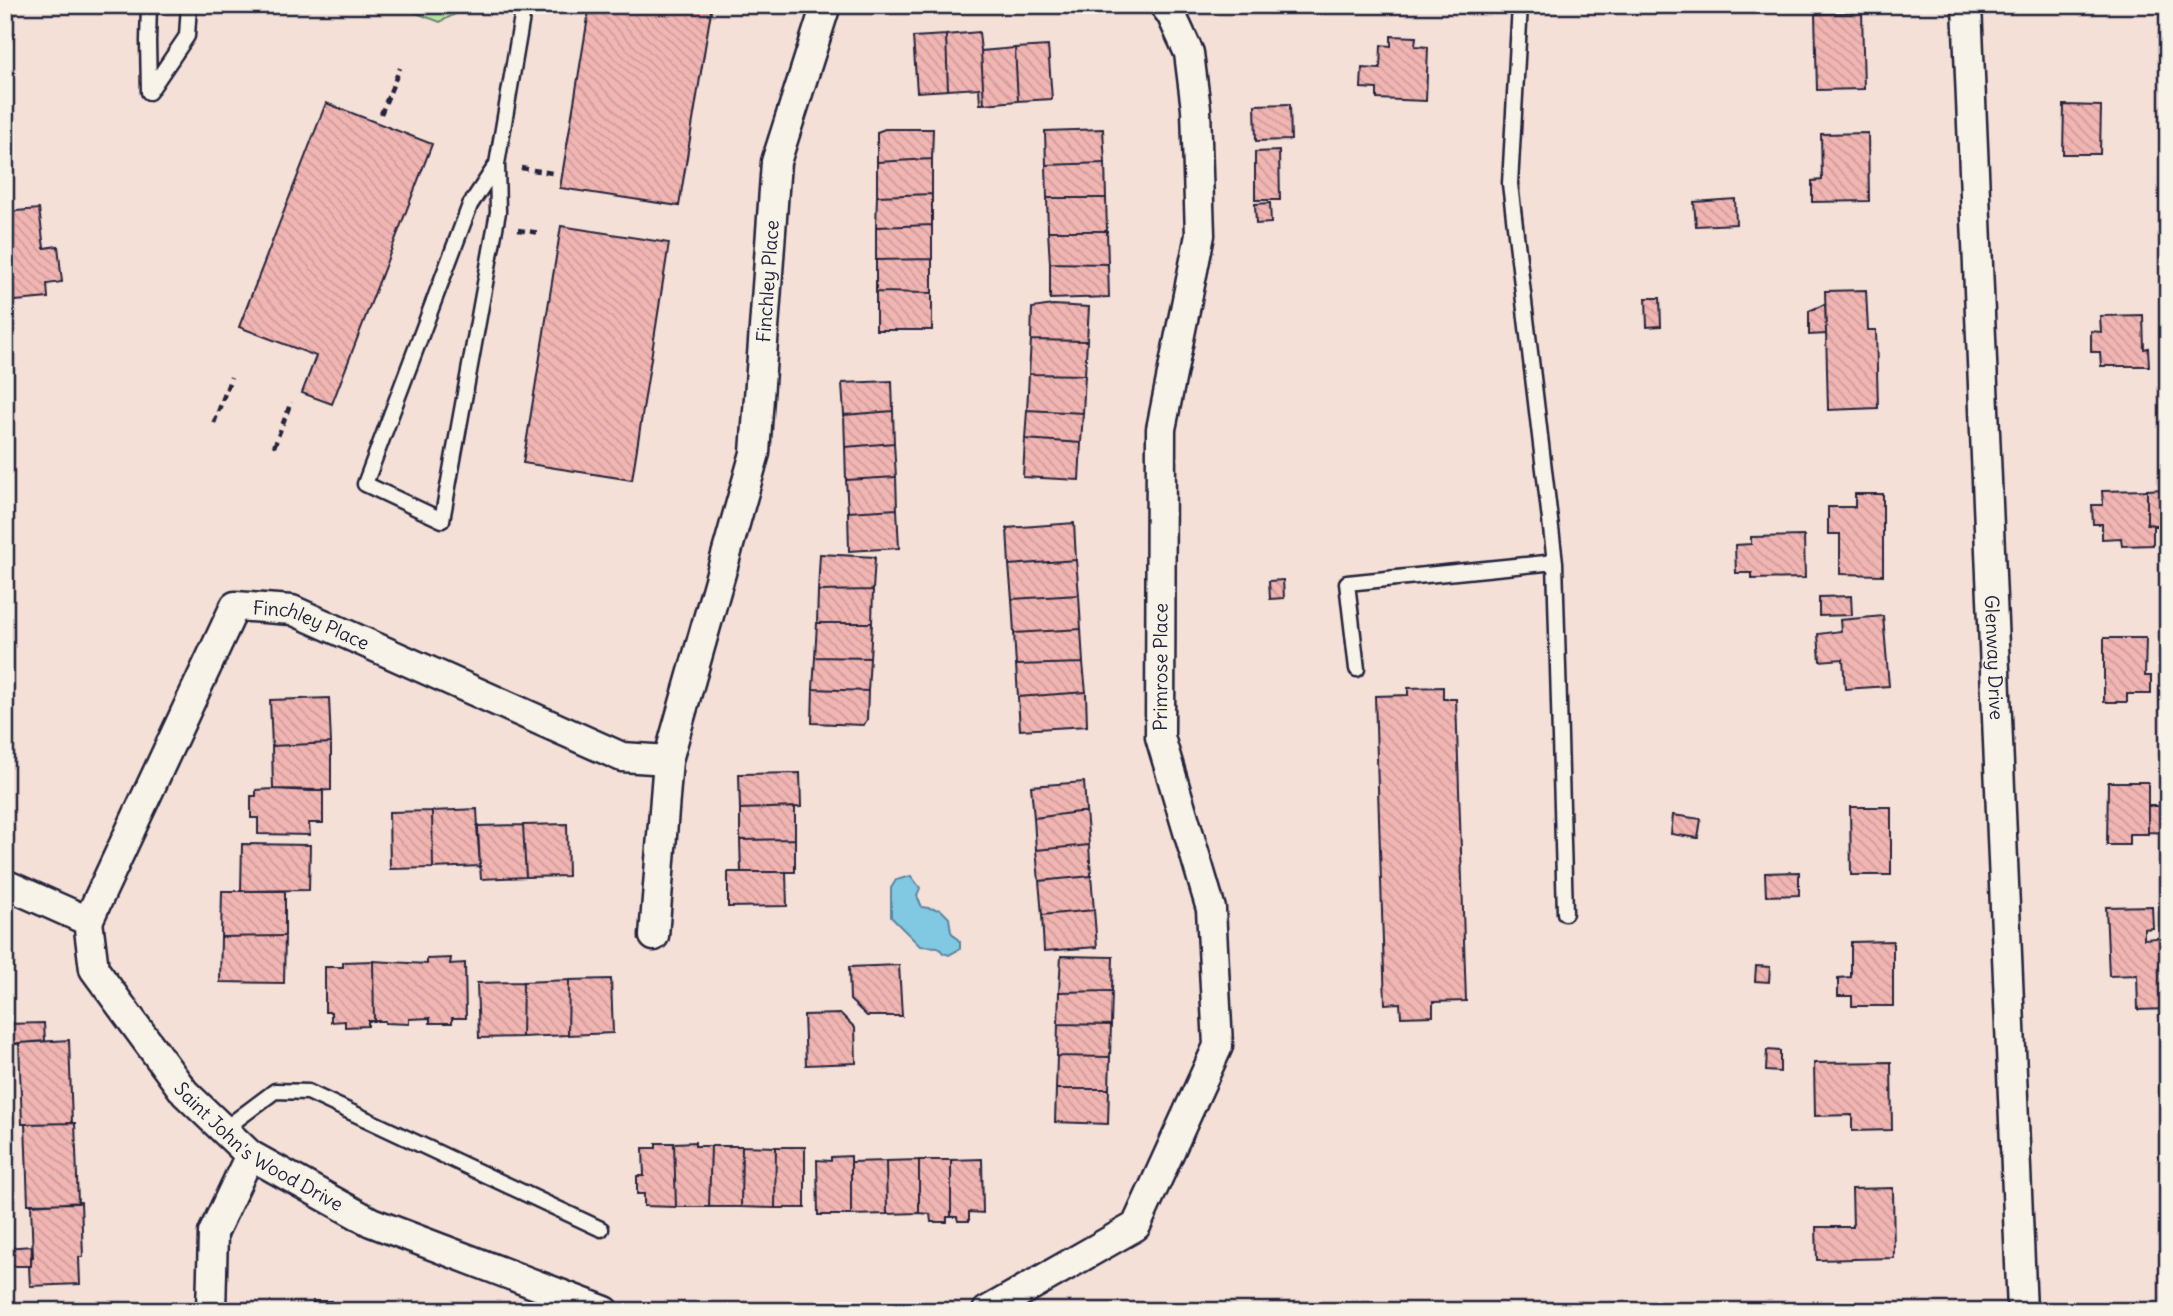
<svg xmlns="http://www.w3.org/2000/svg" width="2173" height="1316" font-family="Delius,sans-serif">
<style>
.park{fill:url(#park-tufts);stroke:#6c836e;stroke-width:2}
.water{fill:#81c9e2;stroke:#5b869f;stroke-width:2}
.building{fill:url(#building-back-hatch);stroke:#22223b;stroke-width:2}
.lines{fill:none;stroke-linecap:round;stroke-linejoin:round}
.service-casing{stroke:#22223b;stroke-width:19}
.minor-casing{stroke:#22223b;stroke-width:33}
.path{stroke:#22223b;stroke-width:4.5;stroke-dasharray:7 5;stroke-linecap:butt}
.service{stroke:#f7f3e8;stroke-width:14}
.minor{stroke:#f7f3e8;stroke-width:28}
.labels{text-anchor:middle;stroke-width:7;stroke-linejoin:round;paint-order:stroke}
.street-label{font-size:19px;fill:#22223b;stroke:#f7f3e8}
</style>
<defs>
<pattern id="park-tufts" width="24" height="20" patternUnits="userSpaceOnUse" patternTransform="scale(1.75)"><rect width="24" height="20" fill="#b6e4a2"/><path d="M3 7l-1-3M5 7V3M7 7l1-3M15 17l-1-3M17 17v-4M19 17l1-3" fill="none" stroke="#9cc38c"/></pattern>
<pattern id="building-back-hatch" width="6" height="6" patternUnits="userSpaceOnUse" patternTransform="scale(1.75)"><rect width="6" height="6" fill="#f1b5b2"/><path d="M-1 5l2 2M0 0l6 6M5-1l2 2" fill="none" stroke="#ce9b9a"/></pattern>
</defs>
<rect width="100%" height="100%" fill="#f5e0d8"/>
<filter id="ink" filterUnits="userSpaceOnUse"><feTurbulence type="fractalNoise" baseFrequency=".0143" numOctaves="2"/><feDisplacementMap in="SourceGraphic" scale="14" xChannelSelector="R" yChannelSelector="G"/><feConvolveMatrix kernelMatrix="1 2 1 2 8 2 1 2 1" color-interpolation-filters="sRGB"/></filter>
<g filter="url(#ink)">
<!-- park -->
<path class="park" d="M395,5H463V10L440,22Z"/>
<!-- water -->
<path class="water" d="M911,876L920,888L917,896L922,907L941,910L949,918L951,932L960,942V949L949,955L943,953L938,947L920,946L891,917V888L896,880Z"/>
<!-- building -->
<path class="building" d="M590,5H712L679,206L560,188Z
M1862,12L1864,89L1817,90L1815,14Z
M979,32L981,51L984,104H980L979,88L948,90L946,35Z
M946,35L948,90L917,92L913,37Z
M1391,36L1416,37L1415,46L1428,47L1426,101L1377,99V89L1361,88L1362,68L1380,69L1381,45L1391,46Z
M1048,46L1052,99L1018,101L1015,48Z
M1015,48L1018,101L984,104L981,51Z
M326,103L432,144L332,404L302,393L316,356L239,327Z
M1290,104L1291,140L1256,141L1255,105Z
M2064,105L2101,106L2100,154H2063Z
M885,129H933L932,159L877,162V132Z
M1103,129L1105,163L1046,165L1045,131Z
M1868,133L1869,201L1812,202V181L1822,180L1821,134Z
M1279,151L1280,200H1255V152Z
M932,159V194L877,196V162Z
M1105,163L1106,198H1047L1046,165Z
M932,194V225L876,227L877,196Z
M1047,198H1106L1107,231H1048Z
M1735,199L1736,224L1696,226L1694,202Z
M1270,203L1271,223L1256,224L1255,204Z
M39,209L44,248L58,246L62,282L47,284L48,298L5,302V212Z
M932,225V259L876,260V227Z
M561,226L669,243L632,480L523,463Z
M1048,231H1107L1108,264L1050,263Z
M932,259V293L876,292V260Z
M1050,263L1108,264L1109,297L1050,299Z
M1866,290L1868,330H1876L1878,408L1828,410L1825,291Z
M876,292L932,293V330H876Z
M1646,298H1660L1661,326L1647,327Z
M1825,304L1826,334L1809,335V311Z
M1053,305L1089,307L1087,341L1031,340L1032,308Z
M2143,315L2144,349L2148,348L2149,366H2101L2100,352H2091V331L2101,332L2100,316Z
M1031,340L1087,341L1085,375L1029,374Z
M1029,374L1085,375L1083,413L1027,410Z
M892,381L893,411L844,415L842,383Z
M1027,410L1083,413L1081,443L1025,439Z
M893,411L894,443L845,447L844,415Z
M1025,439L1081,443L1079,480L1023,477Z
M894,443L896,477L846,480L845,447Z
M896,477L897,509L848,512L846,480Z
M2164,489L2163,526L2147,524V490Z
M2147,490V524L2153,525V545L2122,546L2121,538L2102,539V524H2093L2092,505H2103L2102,491Z
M1855,494H1883V575L1840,574V534H1828V507H1855Z
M897,509L899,548L849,551L848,512Z
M1074,523L1076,560L1009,565L1007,528Z
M1804,536L1805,578L1752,579V573H1736L1735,545L1751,544V537Z
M820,554L875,557L873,590L818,591Z
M1076,560L1079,595L1012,599L1009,565Z
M1283,580L1284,598L1270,599L1269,581Z
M873,590L872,623H817L818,591Z
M1079,595L1081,629L1014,633L1012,599Z
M1851,596L1852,615L1819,616V597Z
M1883,616L1889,686L1845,689L1843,659L1820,661L1818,634L1841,631L1840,620Z
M817,623H872L870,658L815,657Z
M1081,629L1083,663L1016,665L1014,633Z
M2104,638H2146L2145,676H2151V694H2127V702H2104Z
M815,657L870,658L868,691L813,689Z
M1083,663L1086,692L1018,697L1016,665Z
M1443,687V699H1456L1466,1001L1433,1002V1016L1401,1017L1400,1003L1385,1004L1375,696L1408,695V688Z
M813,689L868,691L867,720L863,725L812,723Z
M1086,692L1087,726L1020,730L1018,697Z
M329,698L331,743L272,746L270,700Z
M331,743V790L312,791L273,789L272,746Z
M800,773L801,807L740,809L739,774Z
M1084,782L1086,811L1034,818L1031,786Z
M2108,782H2148V834H2129V845H2107Z
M273,789L323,790V823H309L310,835L258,834V818H251V796H256V790Z
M2148,806H2168V833L2148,832Z
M795,807V839L740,840V809Z
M1850,807H1891V875H1851Z
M477,809L480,866L433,868L432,811Z
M432,811L433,868L390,869L389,812Z
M1086,811L1089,845L1036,850L1034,818Z
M1673,815L1701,819L1698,838L1671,834Z
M567,824L568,876L526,877L523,825Z
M523,825L526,877L481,879L477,826Z
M795,839V872H741L740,840Z
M242,844L310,845L309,890L241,891Z
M1089,845L1091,876L1039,881L1036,850Z
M728,872H786L787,906L728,907Z
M1799,872V895L1766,896L1765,873Z
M1091,876L1094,910L1042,915L1039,881Z
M222,891H285V936L221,937Z
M2152,906L2153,928L2144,929V939L2168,937V1009L2138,1010L2137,975L2109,976L2106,907Z
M1094,910L1097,947L1044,951L1042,915Z
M285,936L284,983L220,982L221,937Z
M1893,941V1006H1852V996H1838V978L1851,977V942Z
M1061,956L1113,957L1112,991L1059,992Z
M451,958L450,964L465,963L466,1018H452V1023H430V1018L409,1019V1024L385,1023V1021H374L373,961L427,964V959Z
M373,961L374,1021H368V1026L345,1027V1021L331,1022V1012H325V967H343V962Z
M899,965L902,1016H867L850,1000L849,967Z
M1756,966L1770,967L1769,982L1755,981Z
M611,979L613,1033L568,1035L569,980Z
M569,980L568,1035L522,1037L523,982Z
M523,982L522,1037L479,1038L477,983Z
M1112,991L1111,1025L1058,1024L1059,992Z
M841,1014L855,1028L856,1063L806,1065L804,1015Z
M44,1023L45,1041L7,1044L6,1024Z
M1058,1024L1111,1025L1110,1057L1057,1056Z
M69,1040L72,1123L22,1124L19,1043Z
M1767,1050L1780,1051V1072L1766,1071Z
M1057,1056L1110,1057L1109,1089H1056Z
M1891,1062L1892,1130L1852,1131V1115L1815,1116L1814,1063Z
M2166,1064H2168V1101H2160V1084H2167Z
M1056,1089H1109L1108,1124L1055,1122Z
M75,1123L78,1203L28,1204L25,1124Z
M695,1142V1146H711L709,1207H676L674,1143Z
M656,1143H674L676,1207L644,1206V1194H637V1176H644L643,1148H656Z
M711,1146H742L741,1207H709Z
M742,1146L776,1147L775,1208L741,1207Z
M776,1147H805V1208H775Z
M851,1156V1215H818L817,1160L831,1161V1157Z
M982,1159L983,1213L969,1212V1221H958L957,1217H951V1160Z
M919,1160V1213L887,1214L886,1161Z
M919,1160H951V1217H947V1222H931L930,1214L919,1213Z
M886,1161L887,1214L851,1215V1162Z
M1893,1188L1894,1258L1817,1260L1816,1227H1853L1852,1189Z
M81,1202L83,1257H79L80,1284L30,1286L29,1266H31V1257H33L31,1205Z
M32,1246L31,1266H6L5,1248Z
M313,1301H331V1311H314Z"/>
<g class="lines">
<defs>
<path id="service" d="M149,91L148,41L149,5
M149,92L187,36L189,5
M497,164L470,205L365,484L442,520L498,212L497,164L524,5
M1555,562L1565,913
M1357,669L1347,583L1555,562L1510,184L1520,5
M223,1130L275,1091L308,1092L601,1229"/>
<g id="minor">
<path id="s1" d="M1967,5L2022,1311"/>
<path id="s2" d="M5,884L88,921L94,969L185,1093L250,1155L371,1222L605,1311"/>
<path id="s3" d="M88,921L235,606L292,610L622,757L668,760"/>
<path id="s4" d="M654,936L668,760L755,453L776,162L826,5"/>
<path d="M211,1311L213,1233L250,1155"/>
<path id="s5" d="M987,1311L1136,1226L1218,1046L1211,909L1160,737L1161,429L1200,235L1196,109L1189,53L1171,14L1164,5"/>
</g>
</defs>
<!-- service casing -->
<use href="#service" class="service-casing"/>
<!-- minor casing -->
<use href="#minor" class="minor-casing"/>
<!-- path -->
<path class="path" d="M381,114L400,68
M521,168L552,173
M518,230L541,233
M214,423L231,377
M274,447L291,402"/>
<!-- service -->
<use href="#service" class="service"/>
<!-- minor -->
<use href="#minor" class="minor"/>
</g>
</g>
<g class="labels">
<!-- street labels -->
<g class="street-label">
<text dy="7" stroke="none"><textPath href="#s4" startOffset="668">Finchley Place</textPath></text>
<text dy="7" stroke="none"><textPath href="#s3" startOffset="427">Finchley Place</textPath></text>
<text dy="7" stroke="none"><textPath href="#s1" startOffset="653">Glenway Drive</textPath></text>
<text dy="7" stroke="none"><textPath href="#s5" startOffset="756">Primrose Place</textPath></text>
<text dy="7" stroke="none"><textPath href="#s2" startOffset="385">Saint John's Wood Drive</textPath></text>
</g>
</g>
<!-- margin -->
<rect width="2173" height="1316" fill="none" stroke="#f7f3e8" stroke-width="28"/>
<rect x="14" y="14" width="2145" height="1288" fill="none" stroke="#22223b" stroke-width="2.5" filter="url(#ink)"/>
</svg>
